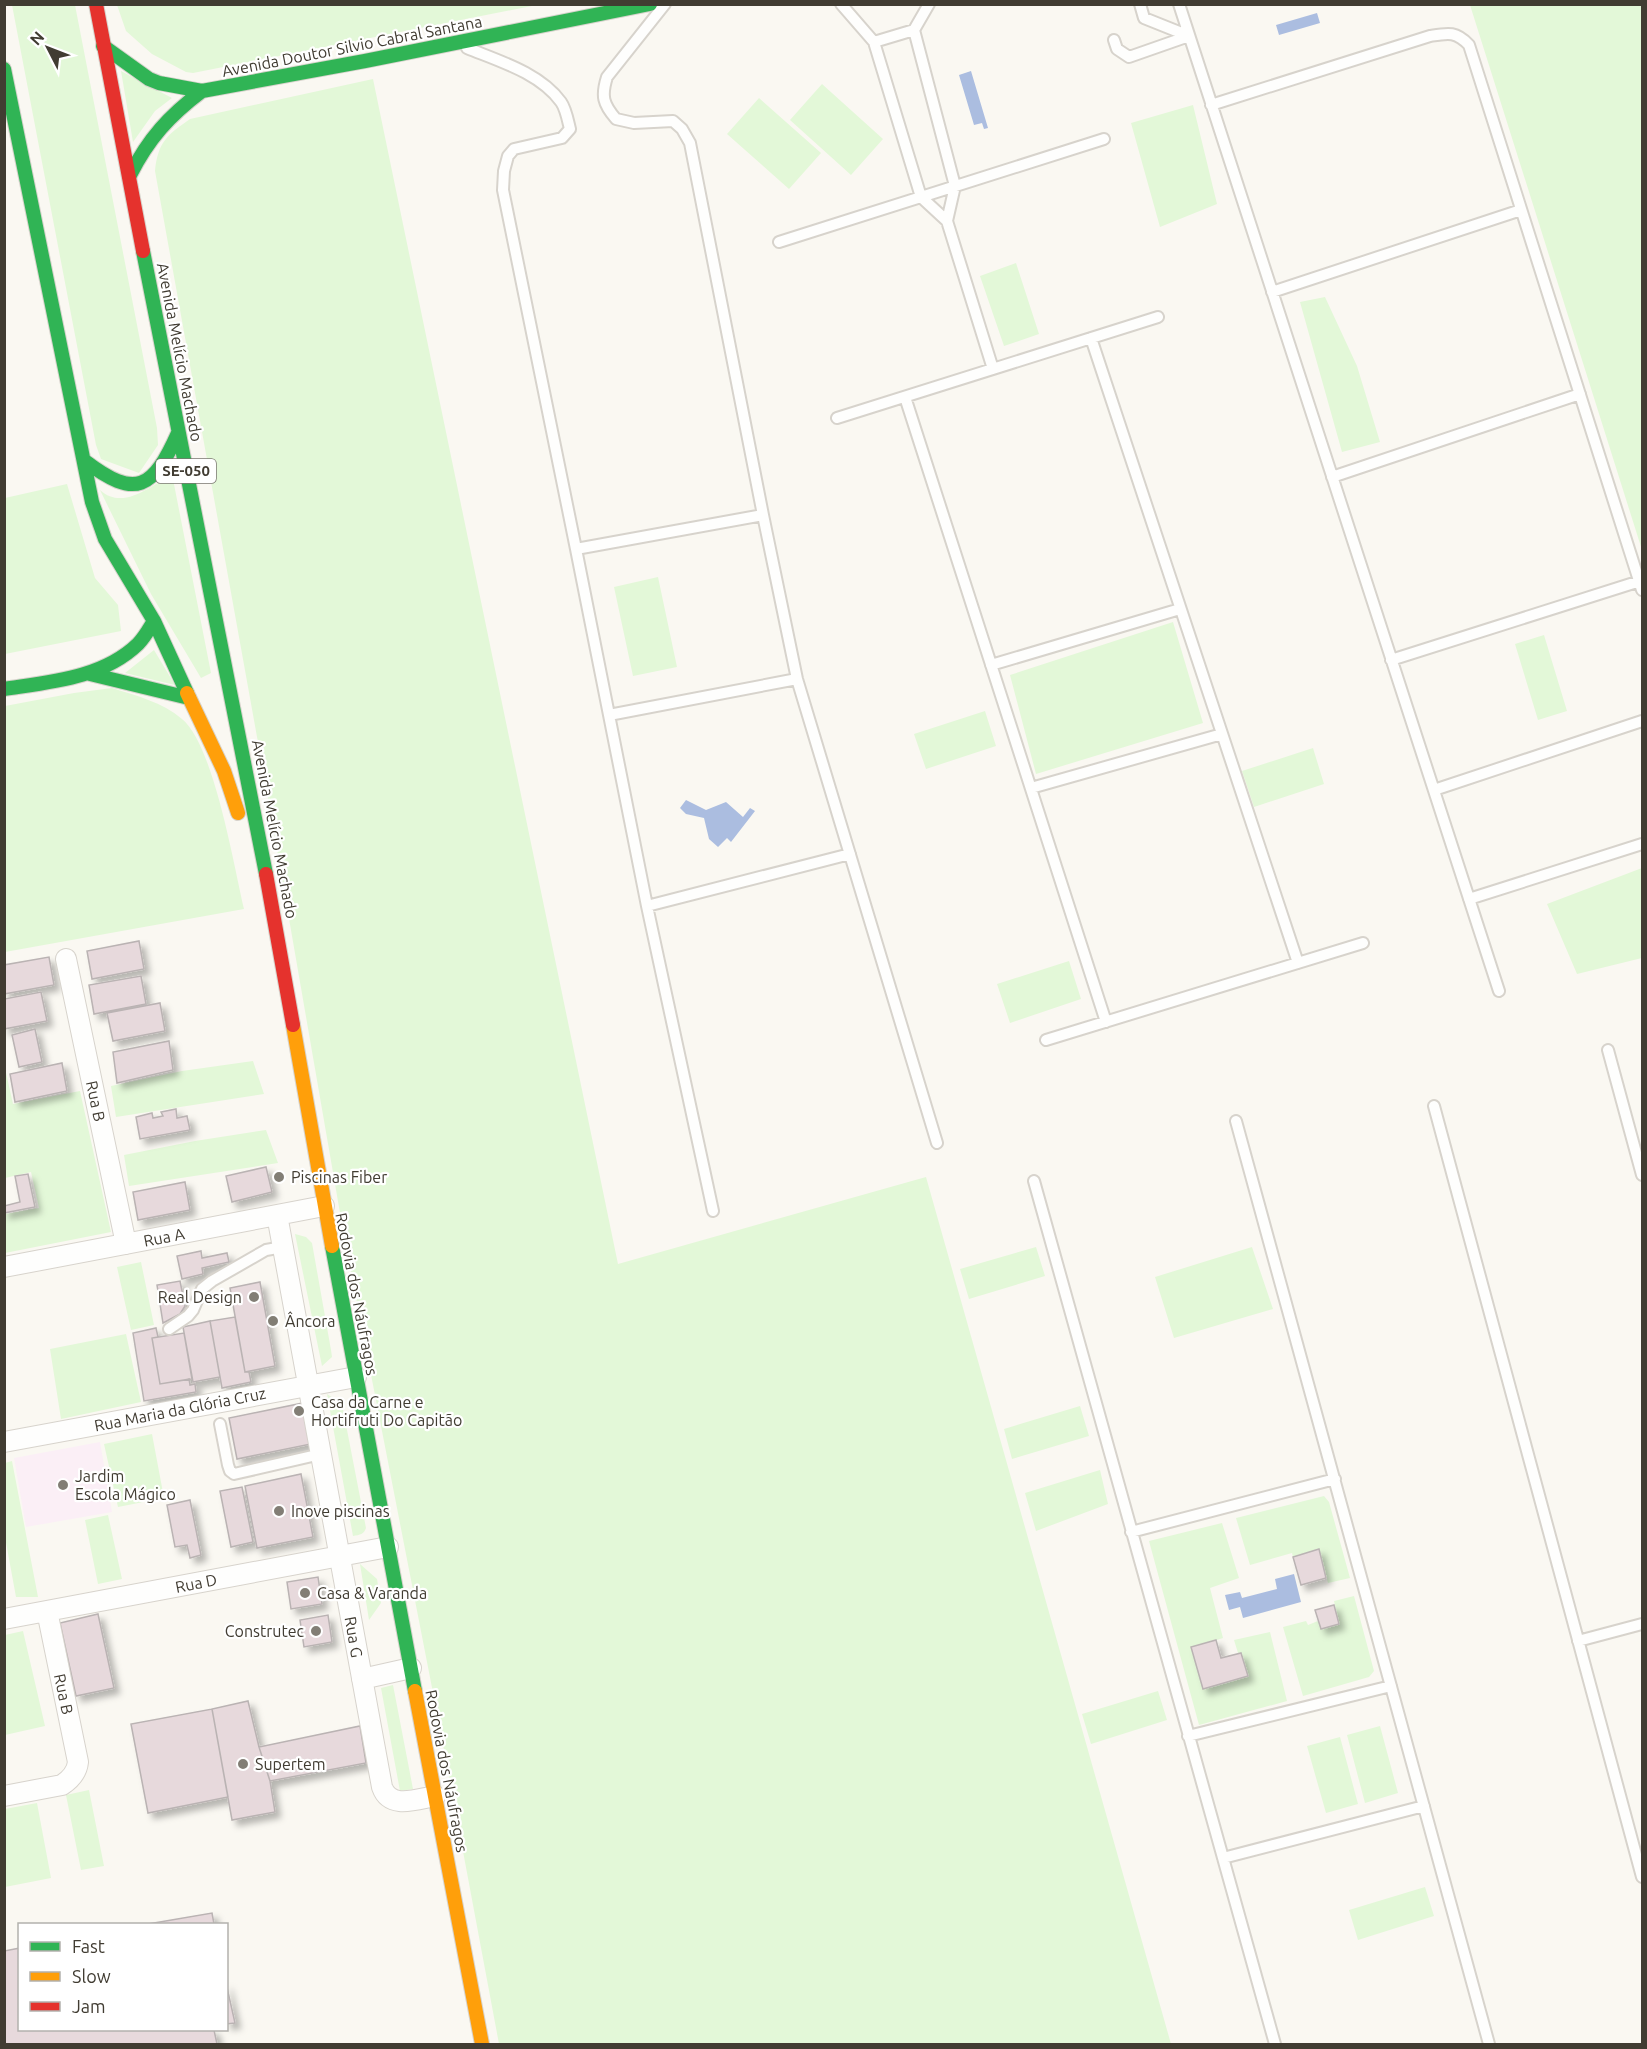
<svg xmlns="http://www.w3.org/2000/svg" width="1647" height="2049" font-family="Ubuntu,sans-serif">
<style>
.education{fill:#fbeff6}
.green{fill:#e3f8d8}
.water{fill:#abbde0}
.building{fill:#e7d9dc;stroke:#bab3b3;stroke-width:1.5;filter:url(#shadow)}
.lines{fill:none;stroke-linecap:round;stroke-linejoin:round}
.lane-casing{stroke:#d7d3cc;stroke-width:14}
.street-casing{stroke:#d7d3cc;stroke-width:22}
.fast-casing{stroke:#d7d3cc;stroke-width:16}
.slow-casing{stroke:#d7d3cc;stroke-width:16}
.jam-casing{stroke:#d7d3cc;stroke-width:16}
.lane{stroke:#fefefd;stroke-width:10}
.street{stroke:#fefefd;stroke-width:20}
.fast{stroke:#30b455;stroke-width:14}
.slow{stroke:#ff9f0a;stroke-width:14}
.jam{stroke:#e5322d;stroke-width:14}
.poi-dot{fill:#827e75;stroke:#fff;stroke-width:2}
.labels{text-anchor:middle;stroke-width:4.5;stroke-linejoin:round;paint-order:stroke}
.shield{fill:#fff;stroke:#7a7670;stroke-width:1.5}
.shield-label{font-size:15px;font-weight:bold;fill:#413c32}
.street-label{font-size:16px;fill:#413c32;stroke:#fff}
.poi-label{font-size:16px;fill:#413c32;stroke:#fff;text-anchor:start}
</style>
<defs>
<filter id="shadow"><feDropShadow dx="5.5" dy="5.5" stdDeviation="3" flood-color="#0004"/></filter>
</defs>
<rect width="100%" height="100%" fill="#faf8f2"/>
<!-- education -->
<path class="education" d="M100,1442L112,1512L26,1527L14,1458Z"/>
<!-- green -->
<path class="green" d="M12,5H75L157,428L158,445L139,473L101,459L96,445Z
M117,5V4L537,5L193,73L186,72L152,54L126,31Z
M1470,5H1642V550Z
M121,71L172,98L155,111L133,142Z
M373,79L618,1264L926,1177L1171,2044H499L442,1739L344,1236L270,809L155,171C158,142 167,135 190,119Z
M822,84L883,139L851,175L790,120Z
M759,98L821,153L789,189L727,134Z
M1193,105L1217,204L1160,227L1131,123Z
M1016,263L1039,334L1004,346L980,276Z
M1325,297L1357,366L1380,442L1342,452L1300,302Z
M172,474L211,673L201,678L151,594L100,490C123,511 151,486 172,474Z
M67,484L95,578L118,605L121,631L5,654V498Z
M658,577L677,667L633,676L614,587Z
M1173,622L1203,723L1036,774L1010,675Z
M1544,635L1567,711L1538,720L1515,644Z
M154,650L175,685L125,673Z
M112,688C137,696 162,702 182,719C214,745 234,867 244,909L5,952V706L74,693Z
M985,711L996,746L926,769L914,734Z
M1313,748L1324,784L1254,807L1242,771Z
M1642,868V958L1577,974L1547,904Z
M1069,961L1081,999L1010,1023L997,984Z
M253,1061L264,1094L116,1117L111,1086L182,1071Z
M5,1068L13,1104L80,1091L111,1232L5,1253V1214L39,1208L31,1172L5,1178Z
M266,1130L278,1163L129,1186L124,1155L195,1141Z
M295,1234L306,1237L312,1243L331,1350L332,1357L322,1366Z
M1036,1247L1045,1276L969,1299L960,1269Z
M1252,1247L1273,1309L1174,1338L1155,1277Z
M141,1262L154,1325L131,1330L117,1267Z
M126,1334L141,1402L61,1419L50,1349Z
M327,1394L342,1404L366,1528C364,1534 360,1535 353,1536Z
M1080,1406L1089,1436L1012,1459L1004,1429Z
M152,1434L164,1498L118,1507L104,1444Z
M12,1461L38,1597H16L5,1537V1463Z
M1100,1470L1108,1504L1036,1531L1025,1493Z
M1324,1496L1329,1502L1350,1578L1328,1583L1318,1549L1293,1557L1292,1553L1250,1565L1236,1518Z
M108,1515L122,1579L98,1584L85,1520Z
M1222,1523L1239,1578L1210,1588L1223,1638L1191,1648L1203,1689L1248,1676L1241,1653H1238L1234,1640L1270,1632L1287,1701L1199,1725L1149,1541Z
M360,1564L377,1579L381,1603L369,1620Z
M1354,1596L1374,1671L1369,1677L1303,1696L1283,1627L1306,1621L1308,1625L1318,1621L1321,1629L1339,1624L1334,1601Z
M23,1631L45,1726L5,1735V1635Z
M393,1685L413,1789L400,1791L381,1688Z
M1158,1691L1167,1720L1091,1744L1082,1714Z
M1380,1726L1398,1793L1365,1803L1347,1735Z
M1340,1737L1358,1804L1326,1813L1307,1746Z
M89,1790L104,1866L81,1870L66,1795Z
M37,1803L51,1878L5,1887V1809Z
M1425,1887L1434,1916L1358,1940L1349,1910Z"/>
<!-- water -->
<path class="water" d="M1317,13L1320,23L1279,35L1276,25Z
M971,71L988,128L984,129L982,123L974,125L959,75Z
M686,800L706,810L726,802L743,817L750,808L755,811L731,842L727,838L718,847L709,839L704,818L686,814L680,808Z
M1294,1574L1301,1602L1243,1618L1240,1607L1229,1610L1225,1595L1240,1592L1242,1598L1277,1589L1275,1579Z"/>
<!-- building -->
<path class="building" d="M139,941L144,969L92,979L87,951Z
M49,957L54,985L4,994V965Z
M141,976L146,1004L94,1014L89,985Z
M41,992L47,1021L4,1029V999Z
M160,1003L165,1031L113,1041L107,1013Z
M35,1029L42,1062L19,1067L12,1035Z
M169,1041L173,1070L117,1083L113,1052Z
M62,1063L67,1091L15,1102L10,1074Z
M176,1109L177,1118L187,1116L190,1130L140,1139L136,1117L152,1113L153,1118L163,1116L161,1112Z
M266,1167L272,1192L232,1202L226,1176Z
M28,1174L35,1207L4,1213V1206L20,1202L15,1176Z
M185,1182L190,1210L138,1220L133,1192Z
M201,1251L202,1258L227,1253L229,1262L202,1268L203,1274L182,1279L177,1256Z
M180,1281L185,1306L180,1314L163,1323L157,1285Z
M260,1282L275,1366L245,1372L230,1288Z
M235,1317L245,1372H249L251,1382L222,1388L210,1321Z
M210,1321L220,1377L193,1382L183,1327Z
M156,1328L158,1337L152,1338L160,1384L189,1379L190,1385L195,1384L196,1392L144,1401L133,1333Z
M184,1333L192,1379L160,1384L152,1338Z
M303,1403L311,1444L237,1459L229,1418Z
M301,1474L313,1537L257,1548L245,1486Z
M242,1487L253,1542L231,1547L220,1491Z
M190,1500L201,1555L190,1558L187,1545L175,1547L167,1505Z
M1319,1549L1326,1578L1301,1585L1293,1557Z
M318,1577L322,1604L291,1609L287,1582Z
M1334,1605L1339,1624L1321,1629L1315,1610Z
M98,1614L114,1688L76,1696L60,1623Z
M328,1615L332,1642L304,1647L300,1620Z
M1216,1640L1221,1658L1241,1653L1248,1676L1203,1689L1191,1647Z
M248,1701L259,1747L270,1781L275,1812L232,1820L212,1709Z
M212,1709L228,1797L148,1813L131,1724Z
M360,1726L366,1763L270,1781L259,1747Z
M212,1913L214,1924H148Z
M20,1948V2030H214L217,2044H4V1951Z
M226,1983L235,2023L226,2024Z"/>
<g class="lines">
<defs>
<path id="lane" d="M665,4L607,77C601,96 603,104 616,119L634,123L673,121L682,129L690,143L763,515L797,679L937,1143
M841,4L874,42L921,197L947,221L993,369
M929,4L914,30L955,186L947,221
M1140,4L1144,18L1189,36
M1179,4L1499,991
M1114,40L1117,49L1129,57L1189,36
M874,42L914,30
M467,48C499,61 540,73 561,102C566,109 568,121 570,129L562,138L514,149L508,156L504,171L503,190L576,549L647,906L713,1211
M1211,105L1430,36C1448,33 1456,31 1469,45L1642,590
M779,242L1104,139
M1272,292L1521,210
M1091,338L1298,963
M905,397L1106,1022
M837,418L1158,317
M1332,477L1580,394
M576,549L763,515
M1391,660L1640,581
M991,665L1180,609
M609,715L797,679
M1031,788L1222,734
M1434,790L1642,721
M1469,899L1642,844
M647,906L850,854
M1046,1040L1363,943
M1608,1050L1642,1175
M1434,1106L1642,1877
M1236,1121L1489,2044
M1034,1181L1275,2044
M169,1329L188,1316L193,1310L202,1289L212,1281L266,1250L283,1247
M220,1424L228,1465L230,1471L234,1474L321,1454
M1131,1532L1335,1479
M1578,1641L1642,1624
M1188,1736L1391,1686
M1223,1858L1424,1806"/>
<path id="street" d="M66,959L126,1244
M277,1215L382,1787C390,1810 417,1799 435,1796
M4,1267L324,1206
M4,1442L356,1377
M4,1619L388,1547
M362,1679L411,1668
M4,1796L62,1785C71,1779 77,1772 78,1762L47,1611"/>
<path id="fast" d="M103,46L149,79L159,83L202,91L365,61L650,4
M4,69L92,502L105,539L154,621L187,693
M130,175C149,138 169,116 202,91
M143,251L266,874
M85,461C136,500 153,489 178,433
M90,674L189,698
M4,689C50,682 103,678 138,644C145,637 149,629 154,621
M332,1246L415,1691"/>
<path id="slow" d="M187,693L224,771L238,813
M293,1025L332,1246
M415,1691L482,2044"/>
<path id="jam" d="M96,4L143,251
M266,874L293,1025"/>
</defs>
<!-- lane casing -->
<use href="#lane" class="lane-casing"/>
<!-- street casing -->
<use href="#street" class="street-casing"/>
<!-- fast casing -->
<use href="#fast" class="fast-casing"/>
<!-- slow casing -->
<use href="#slow" class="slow-casing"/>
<!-- jam casing -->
<use href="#jam" class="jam-casing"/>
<!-- lane -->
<use href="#lane" class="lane"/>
<!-- street -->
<use href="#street" class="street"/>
<!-- fast -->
<use href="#fast" class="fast"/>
<!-- slow -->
<use href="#slow" class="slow"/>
<!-- jam -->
<use href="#jam" class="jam"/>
</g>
<!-- markers -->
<g class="poi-dot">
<circle cx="279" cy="1177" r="6"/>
<circle cx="254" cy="1297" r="6"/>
<circle cx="273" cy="1321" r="6"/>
<circle cx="299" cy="1411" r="6"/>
<circle cx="63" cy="1485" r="6"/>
<circle cx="279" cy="1511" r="6"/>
<circle cx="305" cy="1593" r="6"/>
<circle cx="316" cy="1631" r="6"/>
<circle cx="243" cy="1764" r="6"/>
</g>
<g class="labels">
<!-- shield labels -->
<rect class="shield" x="156" y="459" width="60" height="24" rx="4.5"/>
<g class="shield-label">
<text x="186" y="476">SE-050</text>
</g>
<!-- street labels -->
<g class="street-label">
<text transform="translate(352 46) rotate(-11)" y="6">Avenida Doutor Silvio Cabral Santana</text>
<text transform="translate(180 352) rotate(79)" y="6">Avenida Melício Machado</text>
<text transform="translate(275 829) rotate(79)" y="6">Avenida Melício Machado</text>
<text transform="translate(96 1101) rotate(78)" y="6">Rua B</text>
<text transform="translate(164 1237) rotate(-11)" y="6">Rua A</text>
<text transform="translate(357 1294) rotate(79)" y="6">Rodovia dos Náufragos</text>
<text transform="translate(180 1409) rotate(-11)" y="6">Rua Maria da Glória Cruz</text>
<text transform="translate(196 1583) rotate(-11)" y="6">Rua D</text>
<text transform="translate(354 1637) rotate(80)" y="6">Rua G</text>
<text transform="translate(64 1694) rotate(78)" y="6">Rua B</text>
<text transform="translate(447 1771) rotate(79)" y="6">Rodovia dos Náufragos</text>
</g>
<!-- poi labels -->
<g class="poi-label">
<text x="291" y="1183">Piscinas Fiber</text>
<text x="242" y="1303" text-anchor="end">Real Design</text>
<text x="285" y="1327">Âncora</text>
<text x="311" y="1408">Casa da Carne e<tspan x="311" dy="18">Hortifruti Do Capitão</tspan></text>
<text x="75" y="1482">Jardim<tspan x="75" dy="18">Escola Mágico</tspan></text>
<text x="291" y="1517">Inove piscinas</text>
<text x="317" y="1599">Casa &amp; Varanda</text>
<text x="304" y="1637" text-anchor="end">Construtec</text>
<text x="255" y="1770">Supertem</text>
</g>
</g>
<!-- border -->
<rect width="1647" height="2049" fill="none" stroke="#413c32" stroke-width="12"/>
<!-- legend -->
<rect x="18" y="1923" width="210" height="108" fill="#ffffff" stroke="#b3b1ad" stroke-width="1.5"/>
<rect x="30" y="1942" width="30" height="9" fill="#30b455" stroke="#b3b1ad" stroke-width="1.5"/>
<text x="72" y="1953" font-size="18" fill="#413c32">Fast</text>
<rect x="30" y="1972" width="30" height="9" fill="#ff9f0a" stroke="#b3b1ad" stroke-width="1.5"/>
<text x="72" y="1983" font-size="18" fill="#413c32">Slow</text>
<rect x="30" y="2002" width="30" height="9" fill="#e5322d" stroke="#b3b1ad" stroke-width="1.5"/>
<text x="72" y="2013" font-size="18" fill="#413c32">Jam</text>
<!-- north arrow -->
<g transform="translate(48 48) rotate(312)" stroke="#ffffff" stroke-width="4.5" paint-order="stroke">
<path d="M0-4.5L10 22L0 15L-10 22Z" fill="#413c32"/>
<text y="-9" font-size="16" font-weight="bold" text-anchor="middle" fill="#413c32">N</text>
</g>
</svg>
